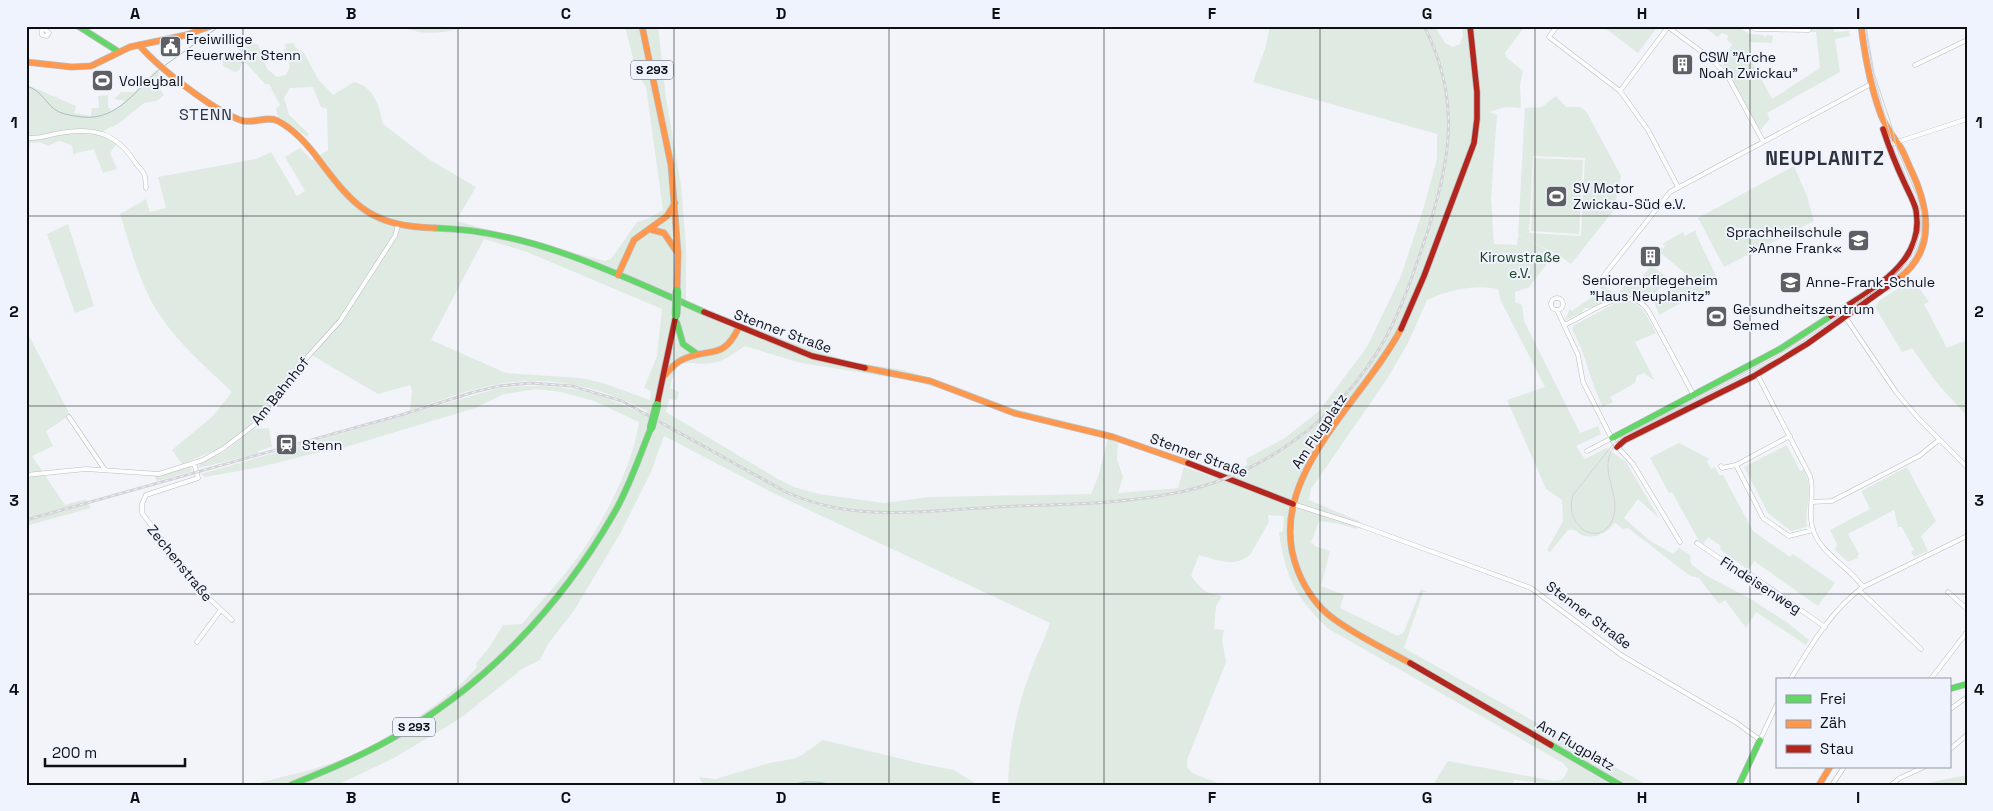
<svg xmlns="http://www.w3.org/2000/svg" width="1993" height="811" font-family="'Space Grotesk',sans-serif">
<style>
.green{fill:#dfeae3;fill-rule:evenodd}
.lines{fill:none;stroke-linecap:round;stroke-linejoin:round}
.stream{stroke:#a6c0c2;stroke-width:1}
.street-casing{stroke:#bbbdc1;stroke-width:5}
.fast-casing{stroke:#bbbdc1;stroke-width:7}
.slow-casing{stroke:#bbbdc1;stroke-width:7}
.jam-casing{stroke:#bbbdc1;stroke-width:7}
.street{stroke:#fdfdfe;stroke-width:4}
.fast{stroke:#63d668;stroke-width:5.5}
.slow{stroke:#ff974d;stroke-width:5.5}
.jam{stroke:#b3261e;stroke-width:5.5}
.tram{stroke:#d3d3d5;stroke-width:1}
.rail-casing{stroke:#d3d3d5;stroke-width:3}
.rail{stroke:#eef3fe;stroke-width:1;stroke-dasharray:4;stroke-linecap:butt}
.fast-bridge-casing{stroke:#bbbdc1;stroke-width:9;stroke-linecap:butt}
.fast-bridge{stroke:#63d668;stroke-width:8}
.grid{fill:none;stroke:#0d0f13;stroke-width:1;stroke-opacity:0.55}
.labels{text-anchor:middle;stroke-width:4;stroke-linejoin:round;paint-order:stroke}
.shield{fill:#eef3fe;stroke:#50535a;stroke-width:1}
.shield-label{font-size:12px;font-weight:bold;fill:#0d0f13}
.poi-label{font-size:14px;fill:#0d0f13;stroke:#eef3fe;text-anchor:start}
.park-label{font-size:14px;fill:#1a4020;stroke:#eef3fe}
.street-label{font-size:14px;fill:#0d0f13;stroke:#eef3fe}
.quarter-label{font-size:16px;letter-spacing:1px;fill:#2e323b;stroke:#eef3fe}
.district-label{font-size:19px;font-weight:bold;letter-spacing:1px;fill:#2e323b;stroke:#eef3fe}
.neatline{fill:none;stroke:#0d0f13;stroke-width:2}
.grid-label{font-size:16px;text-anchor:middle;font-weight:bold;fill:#0d0f13}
</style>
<rect width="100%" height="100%" fill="#f2f4fa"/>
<!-- green -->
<path class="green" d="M404,26H467C451,33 418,37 404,26Z
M625,26H658L666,98L681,185L686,247V301L790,342L851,362L904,370L960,388L1015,409L1109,432V439L1118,443L1117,459L1123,477L1118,493L1178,488L1184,467L1219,479L1247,465L1246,459L1285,438L1319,411L1367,347L1401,276L1423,210L1437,159V134L1253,82L1265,49L1270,26H1435L1445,43L1453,47L1460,44L1463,35L1462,26H1525L1505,53L1506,57L1523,71L1520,85L1521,108L1505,107L1489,112L1497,115L1491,198L1494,244L1517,245L1518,236L1522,237L1555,254L1528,288L1515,292V302L1522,305L1524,321L1580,433L1598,426L1601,434L1576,446L1585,459L1606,448L1626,462L1659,518L1638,499L1624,518L1649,540L1673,554L1679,548L1690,555L1691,564L1705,575L1749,598L1788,623L1809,640L1806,645L1756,612L1746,628L1725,600L1719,604L1699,578L1690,576L1628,528L1623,529L1615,523C1607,532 1596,540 1582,535C1576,532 1575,528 1568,530L1550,552L1547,550L1563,521L1562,500L1546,489L1507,400L1545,387L1501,301L1498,289C1473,284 1450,290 1427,300L1408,343L1387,379L1311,489L1309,500L1359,521L1356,529L1340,524L1319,521L1311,542L1315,546L1330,551L1321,586L1344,595L1340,608L1344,610L1398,636L1404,632L1421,589L1427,592H1423L1404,648L1647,785H1563L1514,780L1513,785H1433L1448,761L1554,781C1563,781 1565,777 1568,769L1563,763L1327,628C1295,595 1285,577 1279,532L1283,531L1284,516L1268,515L1269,522L1250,555C1233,568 1218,560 1199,555L1191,576C1201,589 1206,594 1222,596L1216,606L1214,629L1224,630L1222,640L1226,662L1187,760V767L1192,773L1223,785H1008C1009,746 1017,706 1031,670C1037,654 1045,639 1050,623L777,495L664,436L651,472L621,532L575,609L548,644L540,660L522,669L462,717L441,730L392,759L337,785H253C283,776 316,770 345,758C385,741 451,699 477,667L476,663L489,648L503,625L522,624C541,601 563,578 581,553C605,518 633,465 639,422L594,401L561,392L537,389L504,394L475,408L329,452H320L260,467L205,477L201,474L499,388C559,382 592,389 645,415L647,411C601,387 550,375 499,384C469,389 439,401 410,410L412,391L410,385L378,394L308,353L249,426L221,448L182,464L172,450L212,417L232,392C207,368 180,345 161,317C140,287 131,248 120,214L146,199L150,212L166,208L158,177L256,159L271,152L297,196L305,191L285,157L300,148L312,160L328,150L327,109L321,107L313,87L290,88L284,98L289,115L309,134L307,137L278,116L276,108L280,105L269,84H265L246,63L241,64L240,70L235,72L223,66L222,57L225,52L237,59L242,57L237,45L258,44L267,69L277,77L286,75L290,66L283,50L286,49L285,44L293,43L297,49L304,53L318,79L333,95L354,82C374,87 379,105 383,124L430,160L476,187L456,221L605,261L611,259L637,222L650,218L663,210L646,87L637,74ZM484,239L527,252L662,309L657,356L644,388L651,391L650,400L603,383L581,378L506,373L431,340ZM745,346L801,363L914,381L952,392L1007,414L1108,439L1098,477L1091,494L930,497L884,503L819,494L794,487L776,478L666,412L669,399L677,400L679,392L670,388C678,349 691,369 717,362C727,359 737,351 745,346Z
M1602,26H1658L1638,53Z
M1702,26H1737L1749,34L1763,35L1765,38L1766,35L1773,36L1772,43L1750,42L1748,54L1772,99L1820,68L1816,32H1809L1808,28L1751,26H1834V32L1849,31L1850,36L1835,39L1840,72L1767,113L1770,119L1760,130L1723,65L1731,53L1728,52L1732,44L1727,40L1728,35L1722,33L1718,37Z
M156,70L160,73L155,80L164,95L157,101L144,103L118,124L103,131L118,142L110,153L117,169L103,173L94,149L73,154L72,145L59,141L48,146L40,142L30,143L26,164V87L30,86L76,106L74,113L91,116L92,108H99L98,96L108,95V107L112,111L126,101L114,99L121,92H134Z
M1556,96L1566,107H1580L1586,111L1621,176L1614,210L1571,264L1555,253L1518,235L1525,108L1542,107ZM1533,156L1585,158L1581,236L1529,233Z
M1534,158L1583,160L1579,234L1531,231Z
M1794,166L1807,196L1814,221L1724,267L1698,218Z
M68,224L94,306L75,313L47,234Z
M1696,230V234L1719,282L1659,315L1653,299L1648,296L1645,299C1623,283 1606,310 1585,308L1581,313L1564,321L1570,309L1572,311L1602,290L1599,286L1602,285L1614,293L1619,292L1629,279L1633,282L1637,278L1640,280L1651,265L1668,278L1656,293L1663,301L1685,273L1657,250L1660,247L1663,249L1665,246L1662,244L1683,232L1685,236Z
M1913,279L1929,302L1924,304L1947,348L1967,340L1966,415L1937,383L1912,348L1902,352L1875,307L1880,300Z
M1622,300C1642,301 1647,316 1656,333L1635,342L1654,379H1652L1644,373L1637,376L1635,383L1610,397L1613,402L1603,407C1590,382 1586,354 1572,329L1574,325Z
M26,330L70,415L46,431L53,446L32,456L65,505L86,499L91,508L26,526Z
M269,428L272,447L258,451V454L198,468L200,463L224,452L253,429Z
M1679,443L1708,458L1710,459L1707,461L1711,469L1715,467L1719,475H1723L1753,531L1790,557L1793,554L1835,583L1818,606L1754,561L1748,570L1720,549L1721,546L1708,537L1703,544L1699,541L1672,492L1669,493L1650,458Z
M1787,445L1800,471L1804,469C1815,497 1804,502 1807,527L1791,531L1768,513L1744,467Z
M191,466L192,471L157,481L154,476Z
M1907,467L1936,521L1921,536L1928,551L1914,557L1911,552L1914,550L1902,527H1898L1894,510L1848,534L1859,554L1857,556L1858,558L1848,562L1835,550L1837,544L1830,530L1870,509L1861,491Z
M823,740L923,764L954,770L978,785H703L699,777L716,779L769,763L793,759L802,755Z
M1967,775V785H1929L1932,782Z"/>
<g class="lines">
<!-- stream -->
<path class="stream" d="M164,66L220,26
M26,86C43,90 45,105 59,112C66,115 75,116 82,117C118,121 136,89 161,68
M794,785C806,779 822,783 836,785
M847,785H851"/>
<defs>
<path id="street" d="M39,26C43,28 46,30 49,33L47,36L42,35L41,27
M1557,26L1549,37L1620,91L1648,130L1678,187
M1747,26L1756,29L1809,30
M1668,27L1709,57L1727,75L1763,141
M1915,65L1967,40
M1620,91L1668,27
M26,138C43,139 46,135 60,133C94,127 116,133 134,161C144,175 145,169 146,188
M1888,145L1967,119
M1601,282L1605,274L1670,192L1871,84
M1551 304a6 6 0 1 1 12 0a6 6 0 1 1-12 0Z
M1557,310L1578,355L1583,382L1614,443L1633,464L1680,542
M1846,318L1896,392L1918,418L1967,467
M1564,325C1589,315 1629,279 1649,312L1693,394
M1757,374L1810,476C1815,493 1808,509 1812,526C1818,553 1848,565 1863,587
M69,417L105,470
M1587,451L1612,438
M194,463L198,478L146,495L142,504V513L198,588L232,620
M1736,465L1763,518L1789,536L1813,530
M1721,466L1722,468L1736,465L1790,436
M26,475L86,469L159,474L203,460L224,448L254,425L303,362L340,321L395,236L398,225
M1812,502L1832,501L1919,456L1939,440
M1293,504L1362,526L1531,588L1621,655L1737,723L1760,740L1777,704
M1697,543L1743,574L1751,575L1825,627
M1859,590L1921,649
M1948,592L1967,609
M197,642L220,611
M1790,680C1810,647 1831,610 1863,587L1967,536
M1930,680L1967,632
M1949,710L1967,697
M1949,750L1967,735
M1832,785L1844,767
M1891,785L1900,778L1924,767"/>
<path id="fast" d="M78,26L119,52
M435,228C530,230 618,274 704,312
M677,323L683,344L697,354
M1612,438L1780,349L1831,316
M1949,689L1967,684
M1551,745L1620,785
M291,785C325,771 359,757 391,739C484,687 560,607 613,515C629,488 639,457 651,428
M1739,785L1760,740"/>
<path id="slow" d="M642,26L671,165L678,253L677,291
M1861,26C1865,57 1870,86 1881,115C1886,128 1893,136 1901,148C1905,155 1908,164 1912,172C1929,209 1936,251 1898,279
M139,45C160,69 210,108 240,120C252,125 266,115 278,121C295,130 308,145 319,160C355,208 372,226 435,228
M26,62L72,67L91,66L130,47L186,35L211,26
M649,229L664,233L677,252
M618,275L634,240L667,216L675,203
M1401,329C1363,402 1261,481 1298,571C1305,589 1318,608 1334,619C1357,636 1385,649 1410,663
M865,368L930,381L1014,413L1113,437L1188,463
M665,375C671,368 677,361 686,358C712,348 723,359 738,329
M1819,785L1830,767"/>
<path id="jam" d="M704,312L812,356L865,368
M1831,316C1868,291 1926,265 1916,210C1914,201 1908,191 1904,182C1896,165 1889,147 1883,129
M1401,329L1424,276L1474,143L1477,119V92L1470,26
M657,405L676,315
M1617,447L1625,440L1754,376L1807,344L1898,279
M1188,463L1293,504
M1410,663L1551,745"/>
</defs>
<!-- street casing -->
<use href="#street" class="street-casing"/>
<!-- fast casing -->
<use href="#fast" class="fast-casing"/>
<!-- slow casing -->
<use href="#slow" class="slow-casing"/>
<!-- jam casing -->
<use href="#jam" class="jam-casing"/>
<!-- street -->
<use href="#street" class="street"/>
<!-- fast -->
<use href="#fast" class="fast"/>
<!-- slow -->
<use href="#slow" class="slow"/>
<!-- jam -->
<use href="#jam" class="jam"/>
<!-- tram -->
<path class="tram" d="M1865,26L1873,73L1895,152L1919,207L1921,229L1911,257L1887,282L1779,355L1623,436C1589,467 1625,492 1612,521C1598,549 1563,525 1573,495L1614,443L1625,436L1780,357L1894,278L1913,258L1921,238L1922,213L1917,196L1897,149L1892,127L1874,73L1866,26"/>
<defs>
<path id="rail" d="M26,520L404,414L474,392L499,386L530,383L572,386L622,401L786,492C854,523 923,511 996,507C1053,504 1113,505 1170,494C1260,478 1340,419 1385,339C1403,306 1415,269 1427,233C1451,160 1461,98 1424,26"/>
</defs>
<!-- rail casing -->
<use href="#rail" class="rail-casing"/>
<!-- rail -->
<use href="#rail" class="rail"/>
<defs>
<path id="fast-bridge" d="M676,315L677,291
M651,428L657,405"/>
</defs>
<!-- fast-bridge casing -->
<use href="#fast-bridge" class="fast-bridge-casing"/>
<!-- fast-bridge -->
<use href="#fast-bridge" class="fast-bridge"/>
</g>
<!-- grid -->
<path class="grid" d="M243,26V785M458,26V785M674,26V785M889,26V785M1104,26V785M1320,26V785M1535,26V785M1750,26V785M26,216H1967M26,406H1967M26,594H1967"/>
<!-- icons -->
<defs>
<symbol id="civic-square" viewBox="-11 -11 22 22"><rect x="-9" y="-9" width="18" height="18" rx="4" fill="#5d5f64" stroke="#eef3fe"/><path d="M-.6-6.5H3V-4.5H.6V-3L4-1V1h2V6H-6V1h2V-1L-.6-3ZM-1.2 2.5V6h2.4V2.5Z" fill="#fff"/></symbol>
<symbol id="building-square" viewBox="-11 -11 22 22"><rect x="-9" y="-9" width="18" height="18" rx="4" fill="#5d5f64" stroke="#eef3fe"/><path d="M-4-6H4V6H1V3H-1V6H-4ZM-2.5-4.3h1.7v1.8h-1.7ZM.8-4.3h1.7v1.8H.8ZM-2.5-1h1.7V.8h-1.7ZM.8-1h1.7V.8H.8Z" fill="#fff"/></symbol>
<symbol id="stadium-square" viewBox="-11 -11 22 22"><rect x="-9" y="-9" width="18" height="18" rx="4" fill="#5d5f64" stroke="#eef3fe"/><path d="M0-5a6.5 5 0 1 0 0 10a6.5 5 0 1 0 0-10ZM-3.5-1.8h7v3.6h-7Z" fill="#fff"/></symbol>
<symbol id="school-square" viewBox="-11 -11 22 22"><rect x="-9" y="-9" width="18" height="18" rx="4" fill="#5d5f64" stroke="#eef3fe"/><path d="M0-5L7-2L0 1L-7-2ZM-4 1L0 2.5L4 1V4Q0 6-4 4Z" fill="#fff"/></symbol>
<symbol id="station-square" viewBox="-11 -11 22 22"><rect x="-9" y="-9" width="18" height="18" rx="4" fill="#5d5f64" stroke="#eef3fe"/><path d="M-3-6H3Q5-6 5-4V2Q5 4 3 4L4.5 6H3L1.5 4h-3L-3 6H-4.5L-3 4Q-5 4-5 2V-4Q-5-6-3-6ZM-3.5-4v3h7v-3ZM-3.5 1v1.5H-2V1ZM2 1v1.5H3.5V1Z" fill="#fff"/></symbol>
</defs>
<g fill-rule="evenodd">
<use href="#civic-square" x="158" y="34" width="25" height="25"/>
<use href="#building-square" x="1670" y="52" width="25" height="25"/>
<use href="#stadium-square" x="90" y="68" width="25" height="25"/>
<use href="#stadium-square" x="1544" y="184" width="25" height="25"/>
<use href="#school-square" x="1846" y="228" width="25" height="25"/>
<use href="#building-square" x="1638" y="244" width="25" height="25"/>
<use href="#school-square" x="1778" y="270" width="25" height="25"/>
<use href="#stadium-square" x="1704" y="304" width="25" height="25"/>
<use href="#station-square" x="274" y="432" width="25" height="25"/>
</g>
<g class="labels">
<!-- shield labels -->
<g class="shield">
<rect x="631" y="60.5" width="42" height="19" rx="4"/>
<rect x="393" y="717.5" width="42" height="19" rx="4"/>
</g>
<g class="shield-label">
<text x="652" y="74">S 293</text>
<text x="414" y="731">S 293</text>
</g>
<!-- poi labels -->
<g class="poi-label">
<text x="186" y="44">Freiwillige<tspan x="186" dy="16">Feuerwehr Stenn</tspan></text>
<text x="1699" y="62">CSW "Arche<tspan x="1699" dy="16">Noah Zwickau"</tspan></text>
<text x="119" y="86">Volleyball</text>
<text x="1573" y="193">SV Motor<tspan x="1573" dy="16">Zwickau-Süd e.V.</tspan></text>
<text x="1842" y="237" text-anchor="end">Sprachheilschule<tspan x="1842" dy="16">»Anne Frank«</tspan></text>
<text x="1650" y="285" text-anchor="middle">Seniorenpflegeheim<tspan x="1650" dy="16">"Haus Neuplanitz"</tspan></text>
<text x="1806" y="287">Anne-Frank-Schule</text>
<text x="1733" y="314">Gesundheitszentrum<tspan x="1733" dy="16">Semed</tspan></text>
<text x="302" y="450">Stenn</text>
</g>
<!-- park labels -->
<g class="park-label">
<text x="1520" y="262">Kirowstraße<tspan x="1520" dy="16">e.V.</tspan></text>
</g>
<!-- street labels -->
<g class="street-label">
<text transform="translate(783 331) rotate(20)" y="5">Stenner Straße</text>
<text transform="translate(280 391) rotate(-51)" y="5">Am Bahnhof</text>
<text transform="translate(1319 431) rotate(-56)" y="5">Am Flugplatz</text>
<text transform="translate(1199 455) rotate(20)" y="5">Stenner Straße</text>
<text transform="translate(180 563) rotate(51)" y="5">Zechenstraße</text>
<text transform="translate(1761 585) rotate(33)" y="5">Findeisenweg</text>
<text transform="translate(1589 615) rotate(37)" y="5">Stenner Straße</text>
<text transform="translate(1576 745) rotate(30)" y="5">Am Flugplatz</text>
</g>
<!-- quarter labels -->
<g class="quarter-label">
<text x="206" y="120">STENN</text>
</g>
<!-- district labels -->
<g class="district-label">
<text x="1825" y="165">NEUPLANITZ</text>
</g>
</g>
<!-- border -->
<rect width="1993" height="811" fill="none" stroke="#eef3fe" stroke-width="55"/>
<!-- legend -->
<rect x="1776" y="678" width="175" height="90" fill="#eef3fe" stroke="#9498a0"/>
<rect x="1786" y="695" width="25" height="8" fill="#63d668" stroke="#9498a0"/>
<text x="1820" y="704" font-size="15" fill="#0d0f13">Frei</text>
<rect x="1786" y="720" width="25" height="8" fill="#ff974d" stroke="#9498a0"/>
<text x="1820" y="728" font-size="15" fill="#0d0f13">Zäh</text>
<rect x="1786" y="745" width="25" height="8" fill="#b3261e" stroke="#9498a0"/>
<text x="1820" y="754" font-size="15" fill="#0d0f13">Stau</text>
<!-- scale -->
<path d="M45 758v8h140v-8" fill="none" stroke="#0d0f13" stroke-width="2.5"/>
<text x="52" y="758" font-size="15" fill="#0d0f13" stroke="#eef3fe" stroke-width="4" paint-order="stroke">200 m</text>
<rect x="28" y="28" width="1938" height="756" class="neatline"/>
<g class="grid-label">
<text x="135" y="19">A</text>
<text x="351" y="19">B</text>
<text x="566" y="19">C</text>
<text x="781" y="19">D</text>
<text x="996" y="19">E</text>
<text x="1212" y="19">F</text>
<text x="1427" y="19">G</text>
<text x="1642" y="19">H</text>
<text x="1858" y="19">I</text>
<text x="14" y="128">1</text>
<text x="1979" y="128">1</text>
<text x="14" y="317">2</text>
<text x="1979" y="317">2</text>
<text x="14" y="506">3</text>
<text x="1979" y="506">3</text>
<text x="14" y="695">4</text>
<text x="1979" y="695">4</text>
<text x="135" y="803">A</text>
<text x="351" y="803">B</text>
<text x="566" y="803">C</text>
<text x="781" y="803">D</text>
<text x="996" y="803">E</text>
<text x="1212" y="803">F</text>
<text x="1427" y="803">G</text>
<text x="1642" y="803">H</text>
<text x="1858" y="803">I</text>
</g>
</svg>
